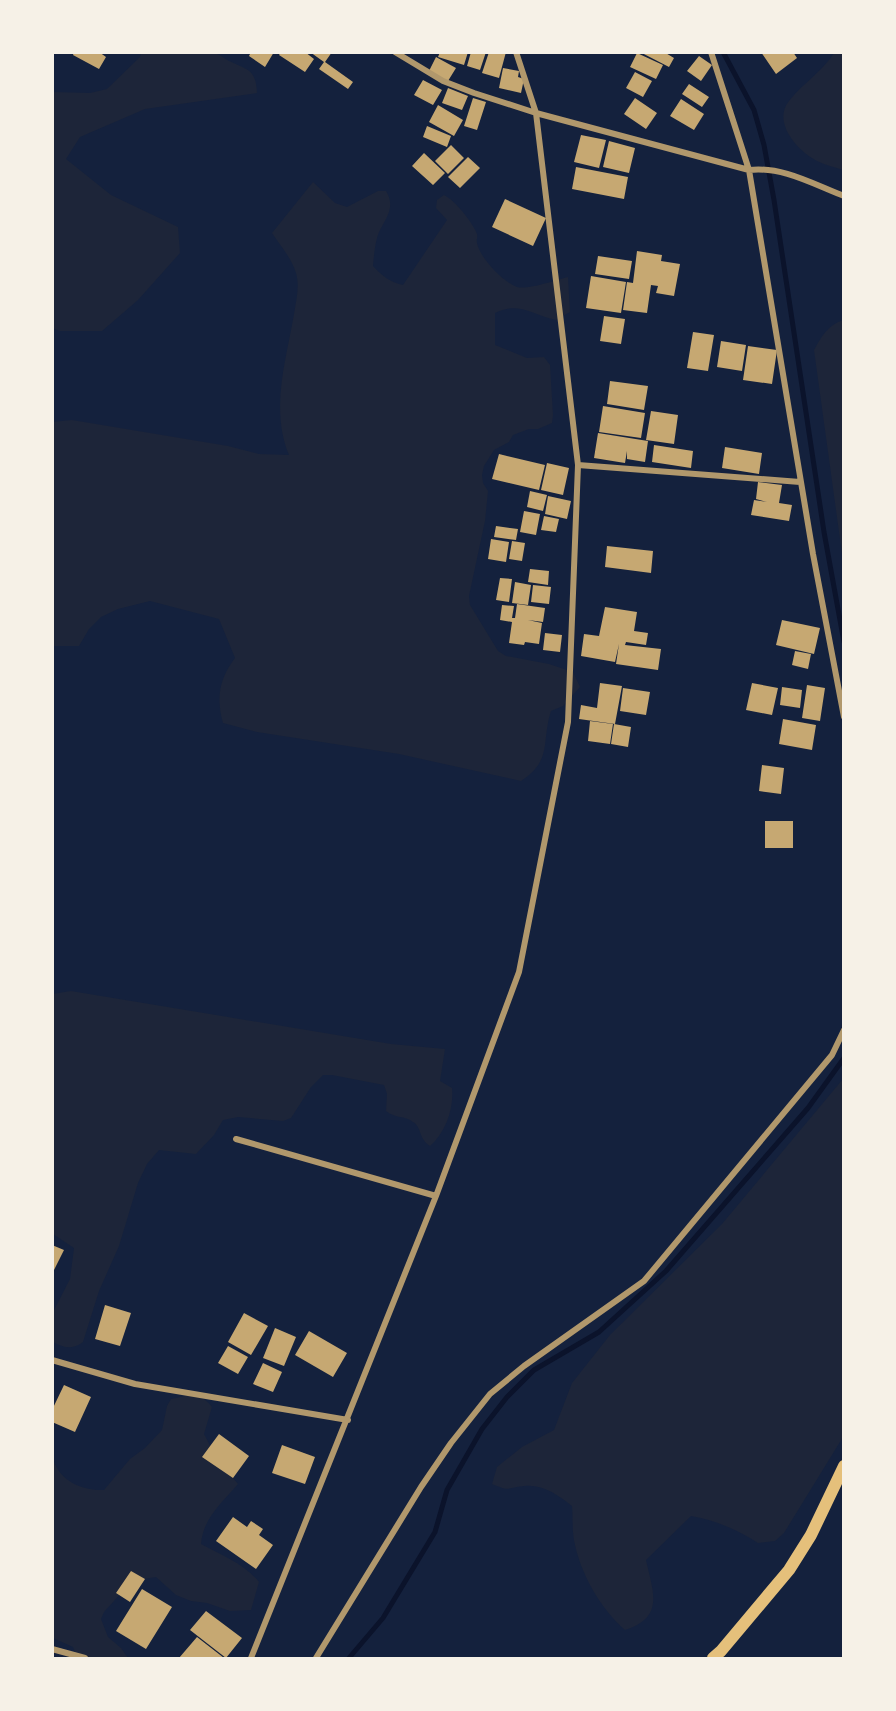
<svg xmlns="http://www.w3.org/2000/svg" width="896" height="1711" font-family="Roboto,sans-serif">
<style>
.green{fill:#1d2539}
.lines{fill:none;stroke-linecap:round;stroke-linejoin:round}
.stream{stroke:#0b132b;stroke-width:5}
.building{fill:#c6a872}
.minor{stroke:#b1986c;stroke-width:6}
.secondary{stroke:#e5c07b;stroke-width:12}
</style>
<rect width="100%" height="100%" fill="#14213d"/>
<!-- green -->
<path class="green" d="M141,53C155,52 208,50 217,54C221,55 225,59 229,61C248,70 256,69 257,93L145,109L80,137L66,159L111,195L178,227L180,253L138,300L102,331H60L52,328L53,92L90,93L107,89L140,57Z
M834,53H843V170C835,167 825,165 817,161C797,151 772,122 789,101C803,83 822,72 834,53Z
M313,182L335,203L347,207L378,191H386C396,207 386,218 379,232C375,242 374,255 373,266C382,276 390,282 403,285L447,220L436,208L437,200L444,195C455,200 473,223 477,234C478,239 476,238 477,243C480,258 503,282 517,287C528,290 556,280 568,277L570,312L556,320C533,315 518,301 495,313V345L527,358L544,357L550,365L553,415L552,423L538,429H529L513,435L509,442L494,450L484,466L482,475L483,483L488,491L485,521L469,596L470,605L498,651L506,656L549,664L573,672L580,687L563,706L551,711C541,742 553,760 521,781L399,754L257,732L223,723C216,698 219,679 235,658L219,619L150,601L118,609L101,617L89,629L79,646H53L52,422L72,420L228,446L259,454L289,455C270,409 286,361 294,314C296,301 300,286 296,273C292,259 280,245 272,233Z
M843,320H844L843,561L814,350C821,337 828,325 843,320Z
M71,991L391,1044L445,1049L440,1081L452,1088C454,1108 446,1132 430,1146C418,1138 422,1127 413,1122C404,1115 396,1119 386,1111L387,1094L384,1085L332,1075H323L311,1087L291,1118L283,1121L238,1117L223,1120L214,1135L196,1154L159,1150L147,1164L138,1183L119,1246L99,1291L83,1342C72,1350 64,1348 53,1342V1312L70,1279L74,1248L53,1234L52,994Z
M843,1079V1437L784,1533L775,1541L758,1543C738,1530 715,1520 691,1516L646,1560C653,1592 665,1617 625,1630C600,1608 580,1573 574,1540C572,1529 573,1517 572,1506C558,1495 543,1484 524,1486C505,1488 511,1492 492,1484L497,1467L522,1447L554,1430L572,1383L610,1335L722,1224Z
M190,1395C200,1396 206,1399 212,1407L204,1434L217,1459L238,1484C222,1503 203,1518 201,1544C221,1555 245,1564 259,1582L251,1610L230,1611L207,1603L191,1601L176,1595L156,1577L132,1581L104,1612L101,1619L108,1637L121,1648L128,1658H77L73,1647L53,1638L52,1454C56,1479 80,1491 104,1490L130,1459L145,1448L162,1430L167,1406L171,1399Z"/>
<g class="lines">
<!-- stream -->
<path class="stream" d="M723,52L754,110L764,145L774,200L824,532L844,642
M349,1658L383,1618L435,1532L447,1490L482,1429L507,1397L534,1370L599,1332L666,1271L808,1108L844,1058"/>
</g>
<!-- building -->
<path class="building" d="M74,52H99L106,57L99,69L73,55Z
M251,52H274L265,67L249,56Z
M281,52H305L314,59L305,72L279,55Z
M310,52H332L325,62L353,82L348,89L319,69L324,62Z
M440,52H468L464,65L438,57Z
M471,52H486L480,70L467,66Z
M489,52H506L499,78L482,73Z
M640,52H664L674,58L669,67Z
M761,52H793L797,58L776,74Z
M637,53L663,65L656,79L630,67Z
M699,56L712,65L701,81L687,71Z
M436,57L456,68L448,81L429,71Z
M503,68L519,71L518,77L524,79L521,93L499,88Z
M635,72L652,81L643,97L626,88Z
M423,80L442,90L433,105L414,95Z
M689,84L709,97L702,107L682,94Z
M448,88L468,96L462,110L442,103Z
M473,98L486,102L477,130L464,126Z
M635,98L657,113L646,129L624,114Z
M681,99L704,114L694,130L670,116Z
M438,105L463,120L454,136L429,122Z
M427,126L451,136L447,147L423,137Z
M581,135L606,140L599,168L574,162Z
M609,141L635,148L629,173L603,167Z
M451,145L464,158L448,174L435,161Z
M424,153L445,173L433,185L412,166Z
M468,157L480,168L460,188L448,177Z
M576,167L628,177L624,199L572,189Z
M505,199L546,218L533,246L492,227Z
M637,251L662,255L661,261L680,264L674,296L656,293L658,286L651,285L647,313L623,310L627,282L633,283Z
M598,256L632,261L629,279L595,274Z
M591,276L626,282L621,313L586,308Z
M604,316L625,319L621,344L600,341Z
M693,332L714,335L708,371L687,368Z
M721,341L746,345L742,371L717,367Z
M748,346L777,350L772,384L743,380Z
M610,381L648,386L644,410L607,404Z
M603,406L645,413L641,438L599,432Z
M651,411L678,415L674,444L646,440Z
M598,433L648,441L645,462L627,459V451L625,463L594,458Z
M654,445L693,451L691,468L652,462Z
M725,447L762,453L759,474L722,468Z
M499,454L545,465L539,490L492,479Z
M547,463L569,468L563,495L541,490Z
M758,482L782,485L779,503L792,505L789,521L751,515L754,500L767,502L756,499Z
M530,491L547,495L543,511L527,507Z
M548,496L571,501L567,519L545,514Z
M524,511L540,514L536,535L520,532Z
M544,516L559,519L556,532L541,530Z
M496,526L518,529L516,540L494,537Z
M491,539L509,542L506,562L488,559Z
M512,541L525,543L522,561L509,559Z
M607,546L653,551L651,573L605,567Z
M530,569L549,571L548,585L528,582Z
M500,578L512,579L509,602L496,600Z
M515,582L531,585L528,605L512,603Z
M533,585L551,587L549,604L531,602Z
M517,604L545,608L543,622L528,620L542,623L539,644L525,642L524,645L509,643L512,622L500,620L502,605L514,606L512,618H515Z
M605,607L637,612L634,631L648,633L646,645L626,642L625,645L661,649L658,670L616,664L619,644L615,662L581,656L584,634L599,636Z
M782,620L820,628L814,654L776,645Z
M545,633L562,635L560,652L543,650Z
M795,651L811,654L808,669L792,665Z
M600,683L622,686L615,724L579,719L581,705L597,708Z
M752,683L778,688L772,715L746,710Z
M807,685L825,688L820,721L802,718Z
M782,687L802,690L800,708L780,705Z
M623,688L650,692L646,715L620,711Z
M783,719L816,725L812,750L779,744Z
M590,721L613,724L610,744L588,741Z
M614,724L631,727L628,747L611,744Z
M762,765L784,768L781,794L759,791Z
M765,821H793V848H765Z
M52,1245L64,1250L52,1274Z
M105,1305L131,1313L120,1346L95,1339Z
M244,1313L268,1326L251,1355L228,1342Z
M275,1328L296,1337L284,1366L263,1358Z
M309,1331L347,1353L333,1377L295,1355Z
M228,1346L248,1357L238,1374L218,1363Z
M263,1363L282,1372L273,1392L253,1384Z
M64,1385L91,1397L75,1432L52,1422V1410Z
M219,1434L249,1456L233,1478L202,1457Z
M282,1445L315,1457L305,1484L272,1473Z
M233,1517L247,1527L251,1521L263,1529L259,1535L273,1545L256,1569L216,1541Z
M131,1571L145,1579L130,1602L116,1593Z
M142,1589L172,1607L146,1649L116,1631Z
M206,1611L242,1638L226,1658L190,1630Z
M197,1637L224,1658H179Z"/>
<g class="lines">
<!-- minor -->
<path class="minor" d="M395,52L443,81L474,93L536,113L749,170C782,166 813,184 844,196
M711,52L749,170L813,554L844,717
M578,465L800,482
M236,1139L436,1196
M52,1360L135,1384L348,1420
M52,1649L85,1658
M251,1658L436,1196L519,972L568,722L578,465L536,113L516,52
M316,1658L421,1487L451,1443L490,1394L524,1366L644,1281L832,1055L844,1030"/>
<!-- secondary -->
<path class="secondary" d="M713,1658L721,1651L789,1570L811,1535L844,1466"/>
</g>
<!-- border -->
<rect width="896" height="1711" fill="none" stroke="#f6f1e7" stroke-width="108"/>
</svg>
